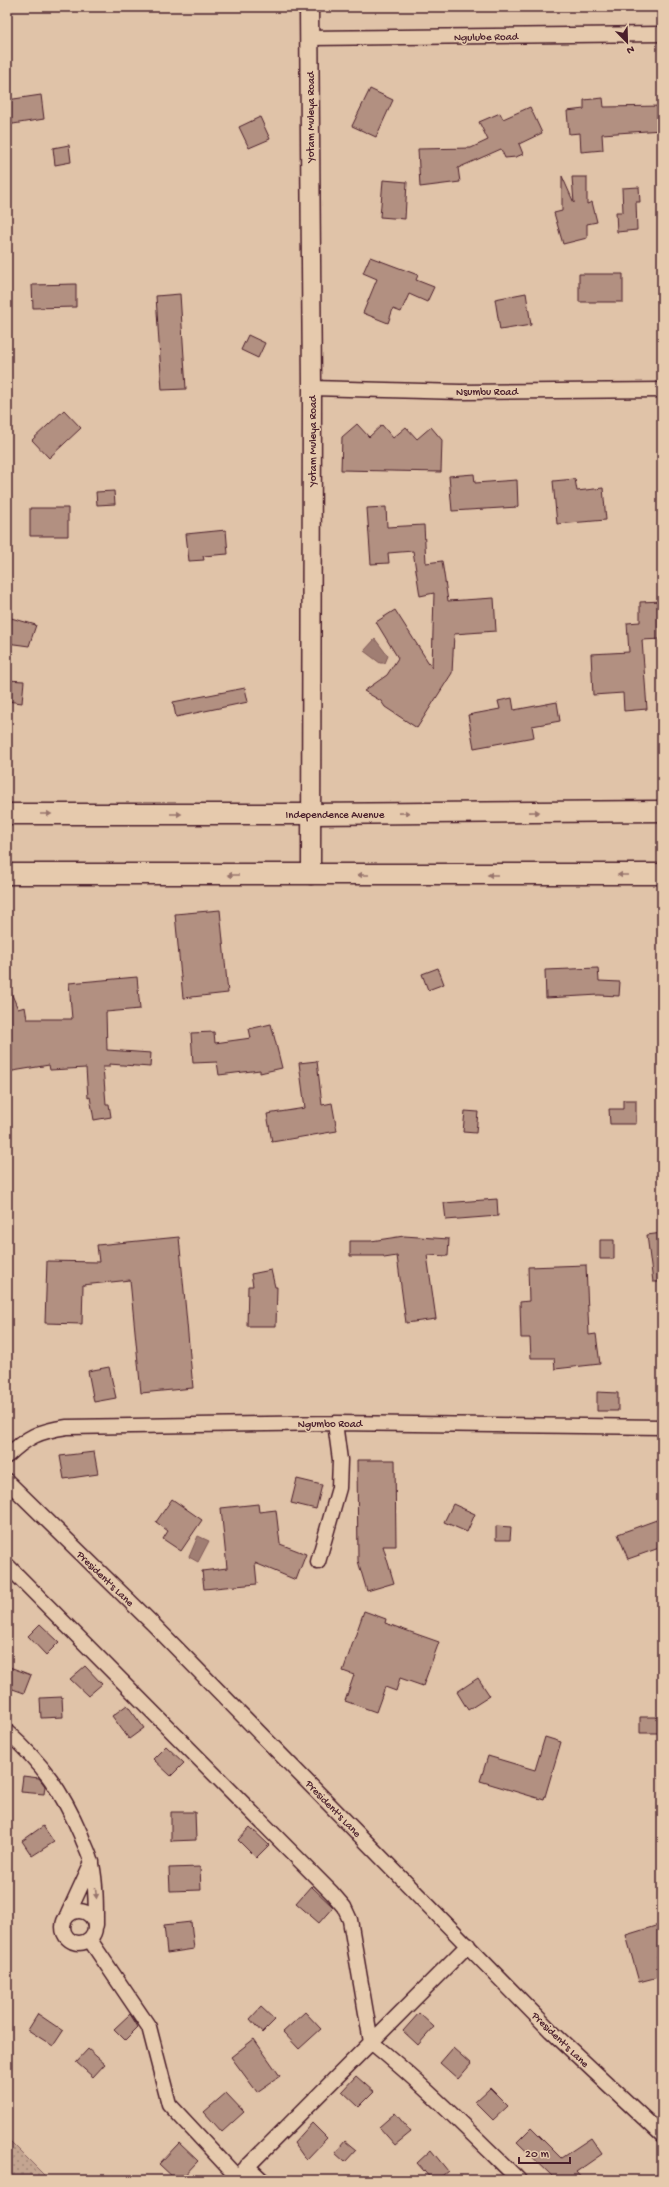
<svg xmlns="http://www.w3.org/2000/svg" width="669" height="2187" font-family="'Gochi Hand',sans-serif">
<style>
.grass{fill:url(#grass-dots);stroke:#87625e}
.water{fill:#a07e73;stroke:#7e5856}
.building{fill:#b29081;stroke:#4a1f2b}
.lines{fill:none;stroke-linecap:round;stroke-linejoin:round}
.minor-casing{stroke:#4a1f2b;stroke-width:17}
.tertiary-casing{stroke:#4a1f2b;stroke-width:21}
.secondary-casing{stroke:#4a1f2b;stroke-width:23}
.minor{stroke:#e6caad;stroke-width:14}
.tertiary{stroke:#e6caad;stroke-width:18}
.secondary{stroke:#e6caad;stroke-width:20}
.oneway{fill:#98746c}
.labels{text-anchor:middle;stroke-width:3;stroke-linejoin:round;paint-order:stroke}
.street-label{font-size:11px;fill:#4a1f2b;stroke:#e6caad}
</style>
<defs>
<pattern id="grass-dots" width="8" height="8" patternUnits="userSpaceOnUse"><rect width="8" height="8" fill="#c4a591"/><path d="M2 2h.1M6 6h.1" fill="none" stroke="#a18677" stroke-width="1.8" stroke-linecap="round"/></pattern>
</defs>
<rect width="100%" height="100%" fill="#e0c3a8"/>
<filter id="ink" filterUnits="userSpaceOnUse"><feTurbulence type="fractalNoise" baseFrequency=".025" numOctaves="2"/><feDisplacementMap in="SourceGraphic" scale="8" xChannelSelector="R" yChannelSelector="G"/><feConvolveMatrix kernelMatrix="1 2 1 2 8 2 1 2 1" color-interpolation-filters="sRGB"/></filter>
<g filter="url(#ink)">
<!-- grass -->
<path class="grass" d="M7,2138L49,2180H7Z"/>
<!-- water -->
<path class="water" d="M375,639L388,656L385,663H380L364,651Z
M198,1536L209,1541L198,1562L189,1557Z"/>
<!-- building -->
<path class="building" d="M370,89L393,100L376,137L352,126Z
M41,95L44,119L7,125V100Z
M603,98L604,107L662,106V130L602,134L603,150L581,152L580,133L569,134L567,111L584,109V100Z
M530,107L542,133L519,144L523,154L516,157L505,158L501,149L458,168L460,182L420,187L418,149L471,148L488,140L479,122L500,113L503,119Z
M260,117L270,139L249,148L239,127Z
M69,145L71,162L55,165L53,148Z
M562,176L574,203L572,177H587V204L592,202L597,222L587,224V238L563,244L554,213L562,211Z
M383,180L407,182L405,219L380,217Z
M639,187L640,202H636L637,230L617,232L616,212H623L622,188Z
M370,257L418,275L416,280L434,287L427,302L409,294L401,312L393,309L388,323L363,313L377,279L363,273Z
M579,274H623V302H579Z
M76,284V307L33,308L32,285Z
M526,293L531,325L500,330L495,299Z
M180,294L186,389L162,390L156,296Z
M248,335L265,343L258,358L241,350Z
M64,410L81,428L49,458L32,440Z
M357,424L369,437L382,425L393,438L406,427L417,439L431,427L442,440L441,472L341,470L342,437Z
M474,474L475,483L517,480L518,507L452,511L449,476Z
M575,479L577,491L603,488L606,520L557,524L553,481Z
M114,491L115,504L97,505L96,492Z
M386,507L387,527L424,525L426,563L442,561L448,601L494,598L496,631L454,634L452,673L417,728L385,707L381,701L364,691L387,675L398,658L376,622L395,610L432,668L434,593L420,596L413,551L388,553L389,563L371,564L367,508Z
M30,508H68V536H30Z
M226,530L228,554L203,556L204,560L189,561L186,534Z
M662,601V639L642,640L647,709L624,711L623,693L593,695L591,654L629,652L627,623L640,622V602Z
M11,618L36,625L29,646L7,643Z
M7,680L24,681L22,703L7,701Z
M245,688L248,702L176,717L173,702Z
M512,698L514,710L557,702L560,721L532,726L534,737L474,748L468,715L500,709L498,701Z
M220,910L228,993L183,998L175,914Z
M438,968L444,984L428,990L422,974Z
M598,968L599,981L620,982L619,996L599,995L546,998L545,970Z
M137,977L140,1009L106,1012L107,1050L151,1053L150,1067L109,1064V1067H103L106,1104H109L111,1117L94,1120L90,1097L88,1098L86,1068L50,1070L49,1065L7,1072V983L18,1009L25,1007L27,1019H72L69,983Z
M271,1024L282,1068L260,1073V1070L219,1075L217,1062L193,1063L191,1033L214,1032L215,1043L251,1038L249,1029Z
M317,1061L322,1105L332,1103L337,1131L272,1142L267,1114L305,1108L299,1063Z
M623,1100H636V1124H610L609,1109H623Z
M465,1111L478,1112L476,1133L463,1132Z
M497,1199L498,1216L446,1220L444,1203Z
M662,1233V1282H653L647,1235Z
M404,1236L449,1239L448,1256L427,1255L436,1319L406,1323L397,1256L384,1258V1256H350V1241H371Z
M179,1237L193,1388L141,1393L130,1280L83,1285L82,1324L45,1323L47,1261L99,1262L97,1245Z
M600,1240H614V1259H600Z
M586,1265L589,1335L596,1334L600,1364L555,1369L554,1358H531L530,1338H521L520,1302L529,1301L528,1267Z
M271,1270L275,1287H277L276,1326H247L248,1286H253L251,1274Z
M109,1367L116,1398L94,1402L88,1371Z
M597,1392L618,1393V1411H597Z
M94,1452L98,1474L64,1479L60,1456Z
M357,1460H395L396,1546H383L394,1583L367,1591L358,1561Z
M297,1479L322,1485L316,1509L291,1503Z
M172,1499L202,1520L181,1551L163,1539L168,1531L156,1522Z
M258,1504L259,1512L276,1510L280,1544L306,1554L296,1580L255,1563L257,1584L204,1589L202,1571L227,1568L221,1508Z
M453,1504L475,1514L467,1532L444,1522Z
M662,1518V1547L628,1559L618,1534Z
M496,1526L511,1527L510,1540H496Z
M364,1611L386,1619L385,1623L439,1642L423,1686L400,1678L396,1691L385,1687L376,1712L345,1701L354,1675L343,1671Z
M40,1624L59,1642L46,1655L28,1636Z
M7,1666L31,1675L24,1693L7,1687Z
M85,1666L102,1684L88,1696L70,1679Z
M478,1678L490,1696L468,1710L457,1692Z
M62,1697L63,1717L41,1718L40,1698Z
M127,1705L144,1728L129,1739L112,1716Z
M640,1717H662V1733H640Z
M545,1737L561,1742L544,1800L480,1781L488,1756L535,1770Z
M166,1746L184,1763L171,1776L153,1759Z
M23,1776L39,1778L45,1786L44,1794L21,1792Z
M171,1812H195L196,1840L171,1841Z
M43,1826L54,1842L32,1856L22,1841Z
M250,1827L269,1845L256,1858L238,1840Z
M200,1867L201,1890L170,1891L169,1868Z
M311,1886L333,1907L319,1923L296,1903Z
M191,1922L194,1949L167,1953L164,1925Z
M662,1924V1954L657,1956L662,1976L639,1982L626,1935Z
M261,2007L275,2020L262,2033L250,2019Z
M305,2012L321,2029L299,2049L283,2032Z
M419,2013L434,2027L418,2045L403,2031Z
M38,2014L63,2031L53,2046L28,2030Z
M130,2014L138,2027L125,2040L114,2029Z
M254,2039L280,2076L257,2092L231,2057Z
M453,2048L471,2064L458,2079L440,2063Z
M88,2049L105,2064L93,2077L76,2062Z
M356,2076L374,2092L359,2107L342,2091Z
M490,2088L508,2106L493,2120L475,2102Z
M226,2093L244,2112L222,2132L204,2112Z
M395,2113L411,2132L395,2145L379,2127Z
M312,2123L327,2138L306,2160L294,2143Z
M531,2128L561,2158L591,2138L602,2154L576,2172L583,2180H556L517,2142Z
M345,2141L356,2150L345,2162L335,2153Z
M179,2143L198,2161L180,2180H176L159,2164Z
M431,2150L448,2171L437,2180H432L417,2163Z"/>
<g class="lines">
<defs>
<path id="minor" d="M309,38L662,34
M312,388L460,392L662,390
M7,1456C27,1437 39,1431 67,1427L335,1423L662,1427
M7,1481L154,1625L551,2031L662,2135
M318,1562L339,1488L340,1460L335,1423
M7,1565L332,1893L344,1907L350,1920L371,2042C423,2084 471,2133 519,2180
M7,1732C43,1764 62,1791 81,1835C84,1844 90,1854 92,1864C96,1884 96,1904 96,1925
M63 1927a16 16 0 1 1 32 0a16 16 0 1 1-32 0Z
M68,1914L92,1862
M90,1940L149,2027L169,2104L237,2177
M247,2166L262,2180
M234,2180L468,1945"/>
<path id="tertiary" d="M309,7L312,388L311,875"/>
<path id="secondary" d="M7,814H312L662,811
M7,874H662"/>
</defs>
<!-- minor casing -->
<use href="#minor" class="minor-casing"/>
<!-- tertiary casing -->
<use href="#tertiary" class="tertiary-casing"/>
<!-- secondary casing -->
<use href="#secondary" class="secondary-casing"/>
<!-- minor -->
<use href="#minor" class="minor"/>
<!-- tertiary -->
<use href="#tertiary" class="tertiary"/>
<!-- secondary -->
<use href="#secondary" class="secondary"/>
</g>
<!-- one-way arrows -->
<defs><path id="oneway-solid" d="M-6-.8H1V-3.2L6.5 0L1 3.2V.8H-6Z"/></defs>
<g class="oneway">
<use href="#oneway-solid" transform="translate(534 812) rotate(-1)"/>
<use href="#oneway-solid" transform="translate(404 813) rotate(-1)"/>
<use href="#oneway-solid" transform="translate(46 814)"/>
<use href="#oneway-solid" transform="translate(176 814)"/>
<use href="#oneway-solid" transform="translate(233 875) rotate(-180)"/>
<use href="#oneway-solid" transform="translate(363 875) rotate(180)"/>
<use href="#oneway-solid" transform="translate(493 875) rotate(180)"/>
<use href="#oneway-solid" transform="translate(623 875) rotate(180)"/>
<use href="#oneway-solid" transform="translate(96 1893) rotate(85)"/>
</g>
</g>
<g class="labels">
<!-- street labels -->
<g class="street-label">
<text transform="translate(486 36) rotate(-1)" y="4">Ngulube Road</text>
<text transform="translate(310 117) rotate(-90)" y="4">Yotam Muleya Road</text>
<text x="487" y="395">Nsumbu Road</text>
<text transform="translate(312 441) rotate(-90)" y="4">Yotam Muleya Road</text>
<text x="335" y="818">Independence Avenue</text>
<text x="330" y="1427">Ngumbo Road</text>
<text transform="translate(106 1578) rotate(44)" y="4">President's Lane</text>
<text transform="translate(334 1808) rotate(46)" y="4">President's Lane</text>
<text transform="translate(561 2039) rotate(44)" y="4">President's Lane</text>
</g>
</g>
<!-- margin -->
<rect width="669" height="2187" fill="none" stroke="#e6caad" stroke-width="24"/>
<rect x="12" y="12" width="645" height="2163" fill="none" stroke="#4a1f2b" stroke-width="1.5" filter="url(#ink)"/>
<!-- north arrow -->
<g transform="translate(627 42) rotate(157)" stroke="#e6caad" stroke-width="3" paint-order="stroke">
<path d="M0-3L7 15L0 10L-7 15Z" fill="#4a1f2b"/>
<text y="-6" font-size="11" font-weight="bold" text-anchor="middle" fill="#4a1f2b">N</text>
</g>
<!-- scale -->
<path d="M519 2157v6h51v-6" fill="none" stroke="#4a1f2b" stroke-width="2"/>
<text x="525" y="2157" font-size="12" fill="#4a1f2b" stroke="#e6caad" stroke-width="3" paint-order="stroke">20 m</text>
</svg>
